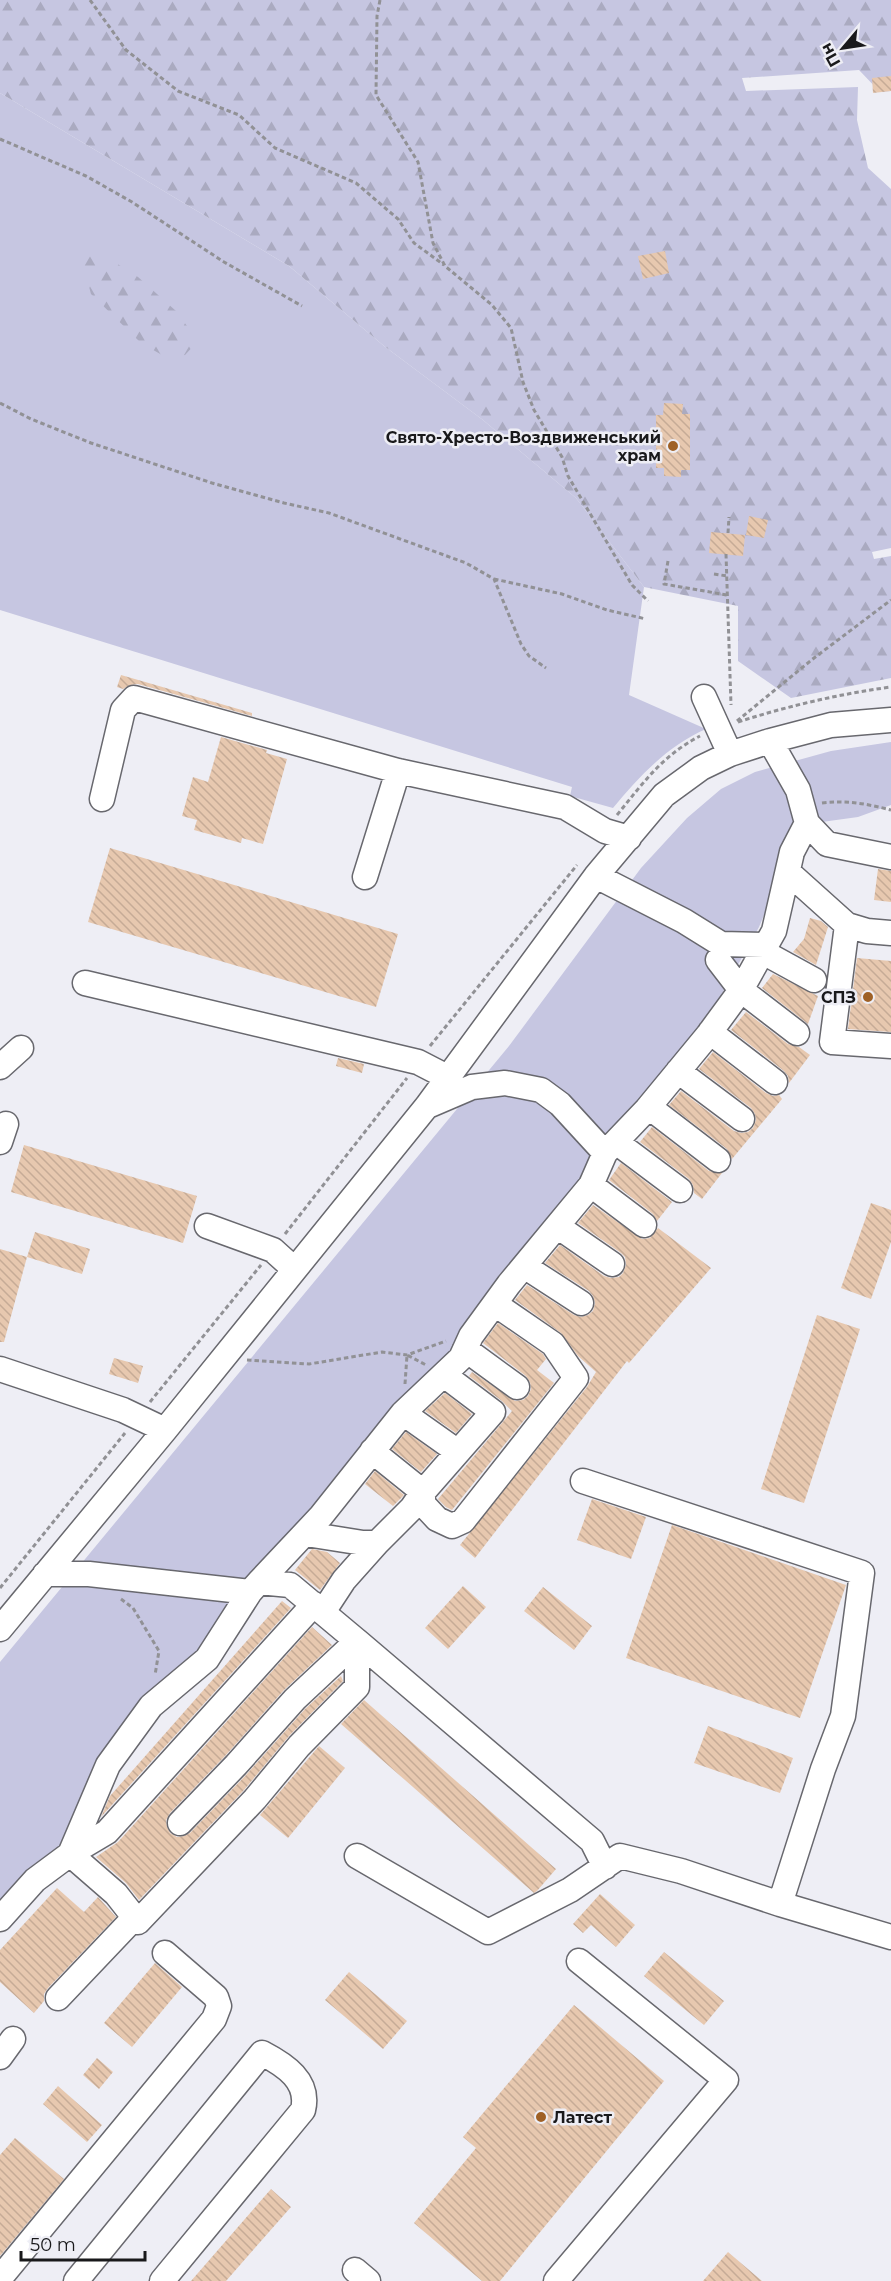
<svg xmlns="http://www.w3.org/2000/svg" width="891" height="2281" font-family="Montserrat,sans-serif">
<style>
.green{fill:#c6c6e1}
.forest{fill:url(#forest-firs)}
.building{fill:url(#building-back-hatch)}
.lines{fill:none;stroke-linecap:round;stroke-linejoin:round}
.minor-casing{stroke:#68686e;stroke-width:27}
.path{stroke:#919195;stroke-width:3;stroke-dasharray:4.5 3;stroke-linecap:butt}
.minor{stroke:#fff;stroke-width:24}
.poi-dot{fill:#9f6126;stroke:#eeeef5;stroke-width:2}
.labels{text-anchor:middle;stroke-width:5;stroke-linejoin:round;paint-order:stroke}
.poi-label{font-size:16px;font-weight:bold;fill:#19191b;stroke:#eeeef5;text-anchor:end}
</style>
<defs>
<pattern id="forest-firs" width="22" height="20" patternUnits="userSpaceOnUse" patternTransform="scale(1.5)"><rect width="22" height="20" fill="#c6c6e1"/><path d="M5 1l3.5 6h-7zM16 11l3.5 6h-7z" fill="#aaaac0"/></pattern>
<pattern id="building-back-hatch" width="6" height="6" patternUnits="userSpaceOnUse" patternTransform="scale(1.5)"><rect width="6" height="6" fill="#e7c8af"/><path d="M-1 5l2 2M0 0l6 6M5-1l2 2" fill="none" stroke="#c6ab96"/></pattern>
</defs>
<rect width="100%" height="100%" fill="#eeeef5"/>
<!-- green -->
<path class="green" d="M0,93L289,266L384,346L483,420L576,498L644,587L629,695L706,729C669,745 639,776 613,808L570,796L572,787L0,610Z
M891,742V805L858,817L793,826L778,860L769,903L759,927L690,1051L459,1350L219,1636L144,1704L60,1851L0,1911V1662L509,1046L641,868L687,818L721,789L755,772L831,751Z"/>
<!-- forest -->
<path class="forest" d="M0,0H891V91L880,92L859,70L742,78L746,91L858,87L857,120L868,168L891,189V548L872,552L874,559L891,556V678L791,698L738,661V606L644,587L576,498L483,420L384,346L289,266L0,93Z
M78,246L94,249L138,277L176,311L198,341L185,355L169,359L141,343L91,294Z"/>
<!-- building -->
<path class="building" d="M891,76V91L873,93L872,78Z
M665,251L669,273L643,279L638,256Z
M664,403L683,404L682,414H690V470H681V477L664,476V468H656V415H663Z
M749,516L768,520L764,538L746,535Z
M711,532L745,535L743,556L709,553Z
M121,675L252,713V716L138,684L130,685L123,689L117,687Z
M221,737L267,750L266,753L287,759L263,844L242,838L241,843L194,830L197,820L182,816L193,777L208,782Z
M110,848L398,934L376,1007L88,922Z
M878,869L891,871V902L874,900Z
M810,918L821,921L828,927L816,965L793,952L804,939Z
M857,958L891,961V1032L848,1029Z
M773,974L818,996L808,1024L762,988Z
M746,1012L788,1044L799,1047L810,1055L789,1083L788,1076L784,1071L731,1030Z
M713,1052L766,1093L773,1096L779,1095L782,1099L732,1159L727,1149L669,1105L681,1091L734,1131L741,1133L748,1132L753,1128L756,1120L755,1114L751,1108L699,1069Z
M338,1058L364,1064L362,1073L336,1066Z
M652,1127L709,1171L722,1173L702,1199L694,1193L693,1185L689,1179L640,1142Z
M24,1145L197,1196L183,1243L11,1192Z
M621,1163L672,1202L657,1221L653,1214L609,1180Z
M871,1203L891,1210V1242L871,1299L841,1288Z
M593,1205L642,1239L650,1238L658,1228L711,1268L629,1363L627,1361L475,1558L460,1545L587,1387L596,1372L578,1356L561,1333L515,1300L527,1285L574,1315L581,1317L588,1315L593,1311L595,1303L593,1296L589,1291L545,1263L560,1245L604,1276L611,1278L619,1277L623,1273L626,1265L625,1257L621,1253L578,1223Z
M35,1232L90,1249L82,1274L27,1257Z
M0,1249L27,1257L4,1342H0Z
M817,1315L860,1329L804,1503L761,1489Z
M498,1323L543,1354L546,1359L537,1370L554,1383L452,1510L446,1507L438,1499L512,1411L502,1401L469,1376L472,1372L515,1401L523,1400L528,1396L531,1389L530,1382L526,1376L483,1343Z
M114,1358L143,1366L138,1383L109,1374Z
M445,1393L472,1414L456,1433L425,1411Z
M406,1432L437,1454L421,1472L392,1449Z
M375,1471L404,1495L393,1506L365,1484Z
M592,1499L646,1517L631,1559L577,1540Z
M672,1525L846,1585L800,1718L626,1658Z
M312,1549L327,1552L340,1563L320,1590L295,1570Z
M463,1586L486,1607L448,1649L425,1628Z
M543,1587L592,1626L574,1650L524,1611Z
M282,1601L291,1608L101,1817L110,1796Z
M312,1627L332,1645L284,1690L226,1755L170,1813L166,1820L167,1827L170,1833L177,1837L184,1836L190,1833L246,1775L305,1709L341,1676L343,1681L289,1736L244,1790L139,1900L126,1883L96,1857L118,1842Z
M364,1700L556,1869L537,1891L534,1893L341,1724Z
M708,1726L793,1758L780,1793L694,1763Z
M319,1746L345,1768L288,1838L260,1815Z
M57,1888L84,1912L98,1897L116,1917L48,1988L44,1994V2001L34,2013L0,1982V1950Z
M600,1894L635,1925L616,1947L591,1925L583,1933L573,1924Z
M664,1952L724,2001L704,2025L644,1976Z
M155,1963L182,1987L132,2047L104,2023Z
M349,1972L407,2021L383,2049L325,2000Z
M574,2005L664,2081L500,2281H482L414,2223L476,2148L463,2137Z
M97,2058L113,2072L99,2089L83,2075Z
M58,2086L102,2125L87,2142L43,2104Z
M15,2138L64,2179L0,2256V2155Z
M271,2189L291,2207L226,2281H191Z
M728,2252L762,2281H703Z"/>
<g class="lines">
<defs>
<path id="minor" d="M704,697L730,754
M102,799L123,710L134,698L398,771L565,807L605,831L629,838
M807,823L827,844L891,857
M788,872L847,925L832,1042L891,1046
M596,876L684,921L721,944L767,945
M365,877L398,771
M847,925L867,931L891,933
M763,952L814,980
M718,960L741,990L797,1033
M85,983L418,1062L449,1078
M710,1032L775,1082
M0,1067L21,1048
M678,1071L742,1119
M430,1105L472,1087L505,1083L541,1090L560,1104L605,1153
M649,1107L718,1160
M0,1142L6,1124
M616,1142L680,1190
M591,1185L644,1225
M207,1226L273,1250L294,1269
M557,1226L612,1264
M524,1266L581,1303
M465,1349L517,1387
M0,1369L123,1410L165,1430
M403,1413L458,1452
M372,1451L423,1492L493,1412L444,1375
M583,1481L862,1573L843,1716L823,1769L780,1904
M423,1492V1504L437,1519L452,1526L463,1521L576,1378L553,1344L495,1304
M306,1534L363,1543H377L412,1508L423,1492
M45,1574H89L250,1592
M259,1582L321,1516L403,1413L461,1358L471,1336L509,1284L591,1185L605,1153L647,1109L708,1035L741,990L774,931L792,852L807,823L798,790L770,741
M323,1612L344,1580L377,1543
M0,1629L165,1430L427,1106L596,876L664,795L701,768L730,754L770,741L831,725L891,720
M180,1823L236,1765L295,1699L357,1641L592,1841L605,1867
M70,1854L107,1832L314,1604
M357,1856L488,1932L570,1890L620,1856L681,1871L780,1904L891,1937
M0,1919L35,1880L70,1854L116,1894L138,1922L255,1799L299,1746L357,1687V1641L290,1585L259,1582L250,1592L207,1659L151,1706L108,1765L70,1854
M58,1998L134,1918
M0,2057L13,2039
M355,2270L368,2281
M0,2278L214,2019L219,2006L216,1997L165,1953
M76,2281L262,2053C285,2065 310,2081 303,2110L162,2281
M556,2281L726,2080L579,1961"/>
</defs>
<!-- minor casing -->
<use href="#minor" class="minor-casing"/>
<!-- path -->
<path class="path" d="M90,0L126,50L178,91L239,115L275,148L356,183L398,219L414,243L444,265
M380,0L377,16L376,95L418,162L433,243L445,266L492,305L511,328L523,382L534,410L562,457L568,476L632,585L648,601
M0,139L86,176L132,202L224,262L302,306
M0,403L31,419L91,443L212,483L284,503L329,513L466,563L494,579L521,644L529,656L546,668
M728,533L729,517
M726,554L731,705
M668,561L664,584L727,595
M714,574L727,576
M494,579L562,594L607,610L646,619
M737,721L814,658L891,600
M738,722C788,706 839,694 891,687
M822,803C846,800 868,804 891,810
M617,815C643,783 663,755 700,736
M430,1046L577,865
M285,1234L407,1078
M247,1360L309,1364L382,1352L407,1355L446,1341
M405,1384L407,1355L426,1365
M150,1402L261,1265
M0,1588L125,1433
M121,1599L133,1608L159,1651L155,1675"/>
<!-- minor -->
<use href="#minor" class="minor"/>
</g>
<!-- markers -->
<g class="poi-dot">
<circle cx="673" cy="446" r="6"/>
<circle cx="868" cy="997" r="6"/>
<circle cx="541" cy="2117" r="6"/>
</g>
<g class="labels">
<!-- poi labels -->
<g class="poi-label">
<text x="661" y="443">Свято-Хресто-Воздвиженський<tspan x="661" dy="18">храм</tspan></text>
<text x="856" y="1003">СПЗ</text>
<text x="553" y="2123" text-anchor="start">Латест</text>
</g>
</g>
<!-- north arrow -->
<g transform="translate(843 48) rotate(241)" stroke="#eeeef5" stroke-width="4.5" paint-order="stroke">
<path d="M0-4.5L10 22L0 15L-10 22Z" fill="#19191b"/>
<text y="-9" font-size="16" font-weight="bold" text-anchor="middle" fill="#19191b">Пн</text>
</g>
<!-- scale -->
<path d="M21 2251v9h124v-9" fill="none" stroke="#19191b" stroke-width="3"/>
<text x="30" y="2251" font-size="18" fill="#19191b" stroke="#eeeef5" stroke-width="4.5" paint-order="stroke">50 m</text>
</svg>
